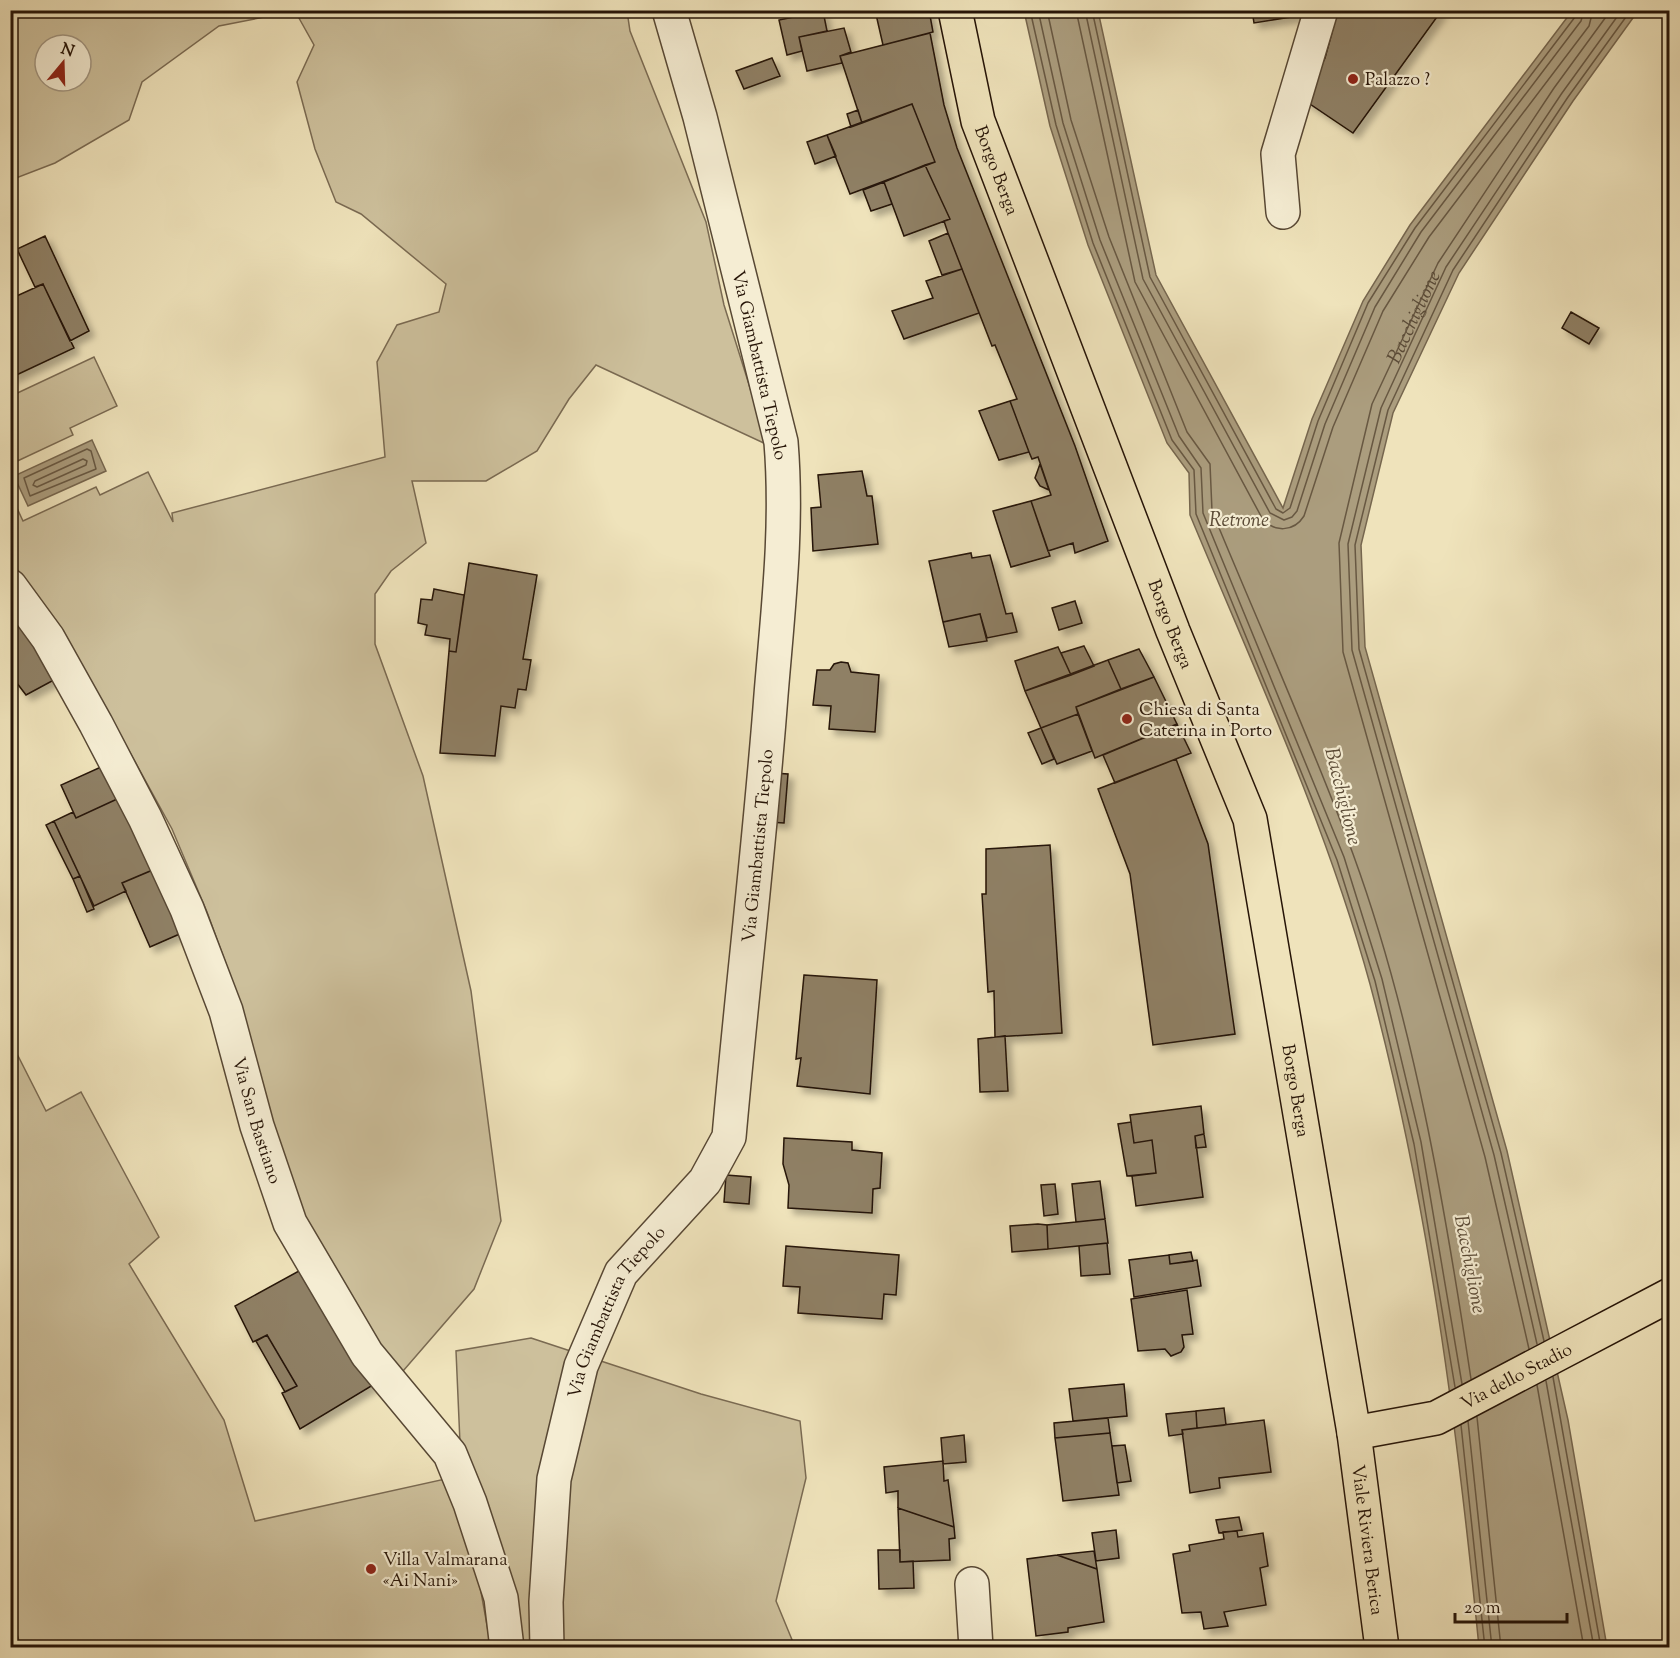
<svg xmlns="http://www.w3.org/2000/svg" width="1680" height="1658" font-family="'Sorts Mill Goudy',serif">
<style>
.green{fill:#cdc09c;stroke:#7a6a52;stroke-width:1.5;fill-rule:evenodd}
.water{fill:#ab9d7e;stroke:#76664e;stroke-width:1.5}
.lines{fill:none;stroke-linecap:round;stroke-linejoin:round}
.shore{stroke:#685842;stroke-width:1.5}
.building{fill:#8f8065;stroke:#261407;stroke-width:1.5;filter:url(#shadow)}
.minor-casing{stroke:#584834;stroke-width:36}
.major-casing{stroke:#261407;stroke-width:36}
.minor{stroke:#f5edd3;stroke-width:33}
.major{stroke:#efe3bb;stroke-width:33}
.poi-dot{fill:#8f2418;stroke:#f5edd3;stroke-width:2}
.labels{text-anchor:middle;stroke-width:4.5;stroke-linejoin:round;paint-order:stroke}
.poi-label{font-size:18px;fill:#261407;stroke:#f5edd3;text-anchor:start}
.street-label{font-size:18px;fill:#261407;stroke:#f5edd3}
.water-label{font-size:20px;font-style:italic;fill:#5b4b37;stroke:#f5edd3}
</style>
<defs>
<filter id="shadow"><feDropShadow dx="5.5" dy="5.5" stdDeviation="3" flood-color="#0004"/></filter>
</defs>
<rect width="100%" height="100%" fill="#efe3bb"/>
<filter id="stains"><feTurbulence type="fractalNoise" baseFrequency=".00333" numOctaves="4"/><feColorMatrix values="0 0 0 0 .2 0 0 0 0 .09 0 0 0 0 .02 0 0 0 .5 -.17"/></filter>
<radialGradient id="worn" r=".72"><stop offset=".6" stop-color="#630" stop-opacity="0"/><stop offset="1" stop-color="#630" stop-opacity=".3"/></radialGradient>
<!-- green -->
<path class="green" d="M11,11H627L630,31L706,222L724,305L768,445L596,365L569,399L537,451L486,481H412L426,543L391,571L375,594V644L423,776L471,991L501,1221L474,1289L397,1378L297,1219L237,994L207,912L172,829L68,640L11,561V509L16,506L23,521L96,487L100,495L148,472L173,522L172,513L385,457L377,362L397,325L439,312L446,284L361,214L336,202L315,149L297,82L314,45L295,11L219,26L142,82L129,120L55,163L11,180ZM45,45H81V81H45Z
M94,357L117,406L70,428L73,435L11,464V396Z
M10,1040L46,1111L81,1092L159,1237L129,1264L224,1420L255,1521L445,1479L475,1559L491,1647H21L10,1612Z
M531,1338L701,1394L800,1421L806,1478L776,1601L795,1647H519L460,1443L456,1351Z"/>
<!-- water -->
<path class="water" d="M1024,11H1098L1156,275L1283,508L1312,419L1363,301L1410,225L1572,11H1638L1573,101L1459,273L1393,413L1361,545L1365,647L1507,1151L1568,1420L1607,1647H1479C1457,1424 1428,1201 1370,984C1326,823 1254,669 1190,515L1189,473L1167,443L1088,245L1050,126Z
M92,440L106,471L28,506L14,476Z"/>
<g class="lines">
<!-- shore -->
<g class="shore">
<path d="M1030,10L1056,125L1093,243L1172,440L1194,470L1196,514L1337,860L1375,981L1414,1144L1455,1387"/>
<path d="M1038,10L1063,123L1100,240L1179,436L1201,468L1203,513L1344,857L1382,979L1421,1142L1462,1384"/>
<path d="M1047,10L1071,120L1109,237L1187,432L1210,464L1212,511C1259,625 1310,738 1353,854C1413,1018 1445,1207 1471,1379"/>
<path d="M1076,10L1135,282L1262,518C1274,533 1294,532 1304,516L1333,427L1383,311L1429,237L1589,26L1593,10"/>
<path d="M1085,10L1143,279L1270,513L1284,520L1292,517L1297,511L1325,424L1375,307L1421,232L1581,21L1584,10"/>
<path d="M1092,10L1150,277L1276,509L1283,513L1290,508L1318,421L1368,303L1415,228L1575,17L1577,10"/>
<path d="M87,449L91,451L96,469L30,496L24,478Z"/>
<path d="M83,459L87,461L86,465L37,487L33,485L35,481Z"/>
<path d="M1544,1341L1501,1153L1359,649L1355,545L1388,410L1453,270L1568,97L1631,10"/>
<path d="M1537,1344L1494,1155L1352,650L1348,544L1381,408L1446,267L1562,93L1622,10"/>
<path id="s1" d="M1529,1349L1485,1157L1343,652L1339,543L1372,404L1438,263L1554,88L1611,10"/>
<path d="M1553,1377L1601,1648"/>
<path d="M1546,1381L1594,1648"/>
<path d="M1537,1385L1584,1648"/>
<path d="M1477,1417L1501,1648"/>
<path d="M1468,1421L1492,1648"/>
<path d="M1461,1425L1485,1648"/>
</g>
</g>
<!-- building -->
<path class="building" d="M875,10H929L933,32L883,45Z
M1252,10H1304L1303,15L1254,23Z
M1338,10H1442L1353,133L1304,100L1325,58Z
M823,11L827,31L799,37L802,51L787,55L779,20Z
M844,28L851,52L840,56L842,63L807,71L799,37Z
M930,33L944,105L957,148L1075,446L1108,541L1075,553L1073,543L1048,551L1031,501L1051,495L1038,457L1032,459L1029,452L1010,401L1017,399L995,345L992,346L948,233L944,221L950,219L925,165L935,162L912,104L862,123L840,56Z
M772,58L780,76L744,89L736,71Z
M912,104L935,162L850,194L827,135Z
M858,110L862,123L851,127L847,114Z
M827,135L836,156L815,164L807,142Z
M925,165L950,219L904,236L884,182Z
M884,182L892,204L871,211L863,190Z
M948,233L962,269L942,275L929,241Z
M45,236L89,331L70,341L43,284L35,287L17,249Z
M962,269L979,313L904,339L892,311L933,298L926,281Z
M43,284L74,348L10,378V299Z
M1571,312L1599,328L1589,344L1562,328Z
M1010,401L1029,452L999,460L979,411Z
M1040,464L1049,490L1040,486L1035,478Z
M862,471L867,496H872L878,544L813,551L811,508L821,507L818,475Z
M1031,501L1050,556L1011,567L993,511Z
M971,553L972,558L990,555L1006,614L1012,613L1017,632L987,638L980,614L943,622L929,561Z
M469,563L537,575L523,659L531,660L526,690L518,689L515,708L501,706L495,756L440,753L449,651L456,652Z
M434,589L464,595L456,652L449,651L450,639L425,635L427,625L418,623L421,599L432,600Z
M10,597L65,674L26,695L10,674Z
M1075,601L1082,623L1059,630L1052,608Z
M980,614L987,641L949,647L943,622Z
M1084,646L1094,666L1071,675L1061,653Z
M1058,647L1071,675L1025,691L1015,661Z
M1139,649L1154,677L1121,689L1108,660Z
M1108,660L1121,689L1076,707L1078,714L1041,728L1025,691Z
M841,662L848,663L851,672L879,675L875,732L829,729L831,706L813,705L817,670H830L834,664Z
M1154,677L1177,724L1095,758L1076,707Z
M1078,714L1092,751L1057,764L1041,728Z
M1177,724L1191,753L1115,783L1103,755Z
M1041,728L1054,759L1042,764L1028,733Z
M1176,759L1208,844L1235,1034L1153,1045L1130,874L1098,789Z
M112,762L128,794L76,818L61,785Z
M773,773L788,774L784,823L769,822Z
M128,794L162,866L122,883L126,891L94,906L54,821L73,812L76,818Z
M54,821L80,876L73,879L46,825Z
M1050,845L1062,1033L995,1037L994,991L988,992L982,894H986V849Z
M162,866L191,929L150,947L122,883Z
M80,876L94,909L87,912L73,879Z
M804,975L877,980L870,1094L797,1086L801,1058L796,1059Z
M1005,1036L1008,1091L980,1092L978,1039Z
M1201,1106L1204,1134L1195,1136L1203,1197L1136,1206L1132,1176L1156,1173L1152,1140L1134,1143L1130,1115Z
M1131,1122L1134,1143L1152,1140L1156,1173L1127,1176L1118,1124Z
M1204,1134L1206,1147L1196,1148L1195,1136Z
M784,1138L852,1142V1150L882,1153L880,1188L873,1189L872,1213L788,1208L789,1185L783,1164Z
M726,1175L751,1177L749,1204L724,1202Z
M1100,1181L1105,1219L1076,1222L1072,1184Z
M1055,1184L1058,1214L1044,1216L1041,1185Z
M1105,1219L1108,1243L1048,1249L1047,1225Z
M1038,1224L1047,1225L1048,1249L1012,1252L1010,1226Z
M1107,1243L1110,1274L1081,1276L1079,1246Z
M786,1246L899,1255L896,1295L884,1294L882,1319L798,1313L800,1287L783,1286Z
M1191,1252L1193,1261L1170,1264L1169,1255Z
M1169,1255L1170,1264L1197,1260L1201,1286L1134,1297L1129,1260Z
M308,1266L373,1385L300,1429L282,1393L297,1386L267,1335L253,1342L235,1306Z
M1187,1290L1193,1334L1182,1335L1184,1347L1181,1352L1171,1356L1165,1349L1138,1351L1131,1299Z
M267,1335L297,1386L285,1392L256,1341Z
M1124,1384L1127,1416L1073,1421L1069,1389Z
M1224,1408L1226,1425L1197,1428L1196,1411Z
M1196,1411L1197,1428L1182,1430L1183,1434L1169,1436L1166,1414Z
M1108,1418L1110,1433L1055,1438L1054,1423Z
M1264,1420L1271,1472L1219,1478L1220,1488L1190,1493L1182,1430Z
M1110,1433L1119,1495L1063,1501L1055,1438Z
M964,1435L966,1462L943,1464L941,1438Z
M1125,1445L1131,1481L1117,1483L1112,1446Z
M943,1461L944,1481L948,1480L954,1527L898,1508V1491L886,1493L884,1467Z
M898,1508L954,1527L955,1538L949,1539L950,1560L900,1562Z
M1239,1517L1242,1530L1219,1533L1216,1520Z
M1116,1530L1119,1558L1096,1561L1092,1533Z
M1237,1531L1238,1537L1263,1533L1268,1566L1260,1568L1266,1605L1224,1612L1228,1626L1204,1629L1201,1612L1182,1613L1173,1554L1190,1551L1189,1545L1224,1539L1223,1532Z
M878,1550H900V1562L913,1561L914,1588L879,1589Z
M1094,1551L1097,1569L1057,1555Z
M1057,1555L1097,1569L1104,1622L1068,1628V1632L1036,1636L1027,1559Z
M874,1642L875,1648H824V1647Z"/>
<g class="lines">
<defs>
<g id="minor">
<path d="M1283,212L1278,154L1321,10"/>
<path id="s2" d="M10,586L48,638L96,724L145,818L187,909L226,1011L257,1126L290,1223L367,1354L450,1454L470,1503L501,1598L507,1648"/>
<path d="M972,1584L976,1648"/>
<path id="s3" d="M547,1648L546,1602L554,1479L581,1366L621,1273L705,1181L729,1137C742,989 760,842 771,695C778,609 788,527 781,442L700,117L669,10"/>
</g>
<g id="major">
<path id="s4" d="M955,10L978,121L1173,631L1250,819L1354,1433L1382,1648"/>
<path id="s5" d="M1354,1433L1436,1418L1670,1295"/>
</g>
</defs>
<!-- minor casing -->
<use href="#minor" class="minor-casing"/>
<!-- major casing -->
<use href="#major" class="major-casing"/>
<!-- minor -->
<use href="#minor" class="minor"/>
<!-- major -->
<use href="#major" class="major"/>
</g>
<!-- markers -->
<g class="poi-dot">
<circle cx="1353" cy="79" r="6"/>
<circle cx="1127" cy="719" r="6"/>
<circle cx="371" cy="1569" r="6"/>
</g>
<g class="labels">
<!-- poi labels -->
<g class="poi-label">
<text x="1365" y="85">Palazzo ?</text>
<text x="1139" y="715">Chiesa di Santa<tspan x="1139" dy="21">Caterina in Porto</tspan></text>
<text x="383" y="1565">Villa Valmarana<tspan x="383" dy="21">«Ai Nani»</tspan></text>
</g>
<!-- street labels -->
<g class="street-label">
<text dy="6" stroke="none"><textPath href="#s4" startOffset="166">Borgo Berga</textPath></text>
<text transform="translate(760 365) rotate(77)" y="6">Via Giambattista Tiepolo</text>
<text dy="6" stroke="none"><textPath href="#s4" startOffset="652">Borgo Berga</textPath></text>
<text dy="6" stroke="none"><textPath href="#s3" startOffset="854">Via Giambattista Tiepolo</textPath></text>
<text dy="6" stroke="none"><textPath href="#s4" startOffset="1138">Borgo Berga</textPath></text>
<text dy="6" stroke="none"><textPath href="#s2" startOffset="592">Via San Bastiano</textPath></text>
<text dy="6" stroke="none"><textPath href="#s3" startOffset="350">Via Giambattista Tiepolo</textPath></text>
<text dy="6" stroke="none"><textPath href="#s5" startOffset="174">Via dello Stadio</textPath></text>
<text dy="6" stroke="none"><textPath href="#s4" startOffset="1593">Viale Riviera Berica</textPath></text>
</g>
<!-- water labels -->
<g class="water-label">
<text dy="7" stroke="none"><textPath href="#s1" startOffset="1070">Bacchiglione</textPath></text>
<text x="1239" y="526">Retrone</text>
<text transform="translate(1344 796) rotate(76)" y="7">Bacchiglione</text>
<text transform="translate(1471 1264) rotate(79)" y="7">Bacchiglione</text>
</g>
</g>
<!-- margin -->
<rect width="1680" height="1658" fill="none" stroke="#efe3bb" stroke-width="36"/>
<rect x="12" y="12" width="1656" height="1634" fill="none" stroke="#261407" stroke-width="3"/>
<rect x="18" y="18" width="1644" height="1622" fill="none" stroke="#261407" stroke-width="1.5"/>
<!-- north arrow -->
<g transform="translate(63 63) rotate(19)"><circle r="28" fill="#f5edd3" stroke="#a29681" stroke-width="1.5"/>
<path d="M0-4.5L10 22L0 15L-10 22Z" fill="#8f2418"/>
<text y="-9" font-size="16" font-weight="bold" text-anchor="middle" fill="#261407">N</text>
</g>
<!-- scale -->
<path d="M1455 1613v9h112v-9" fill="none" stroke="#261407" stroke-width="3"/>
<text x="1464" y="1613" font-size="18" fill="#261407" stroke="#f5edd3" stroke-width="4.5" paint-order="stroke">20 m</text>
<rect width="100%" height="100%" filter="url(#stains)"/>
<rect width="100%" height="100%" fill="url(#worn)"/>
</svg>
